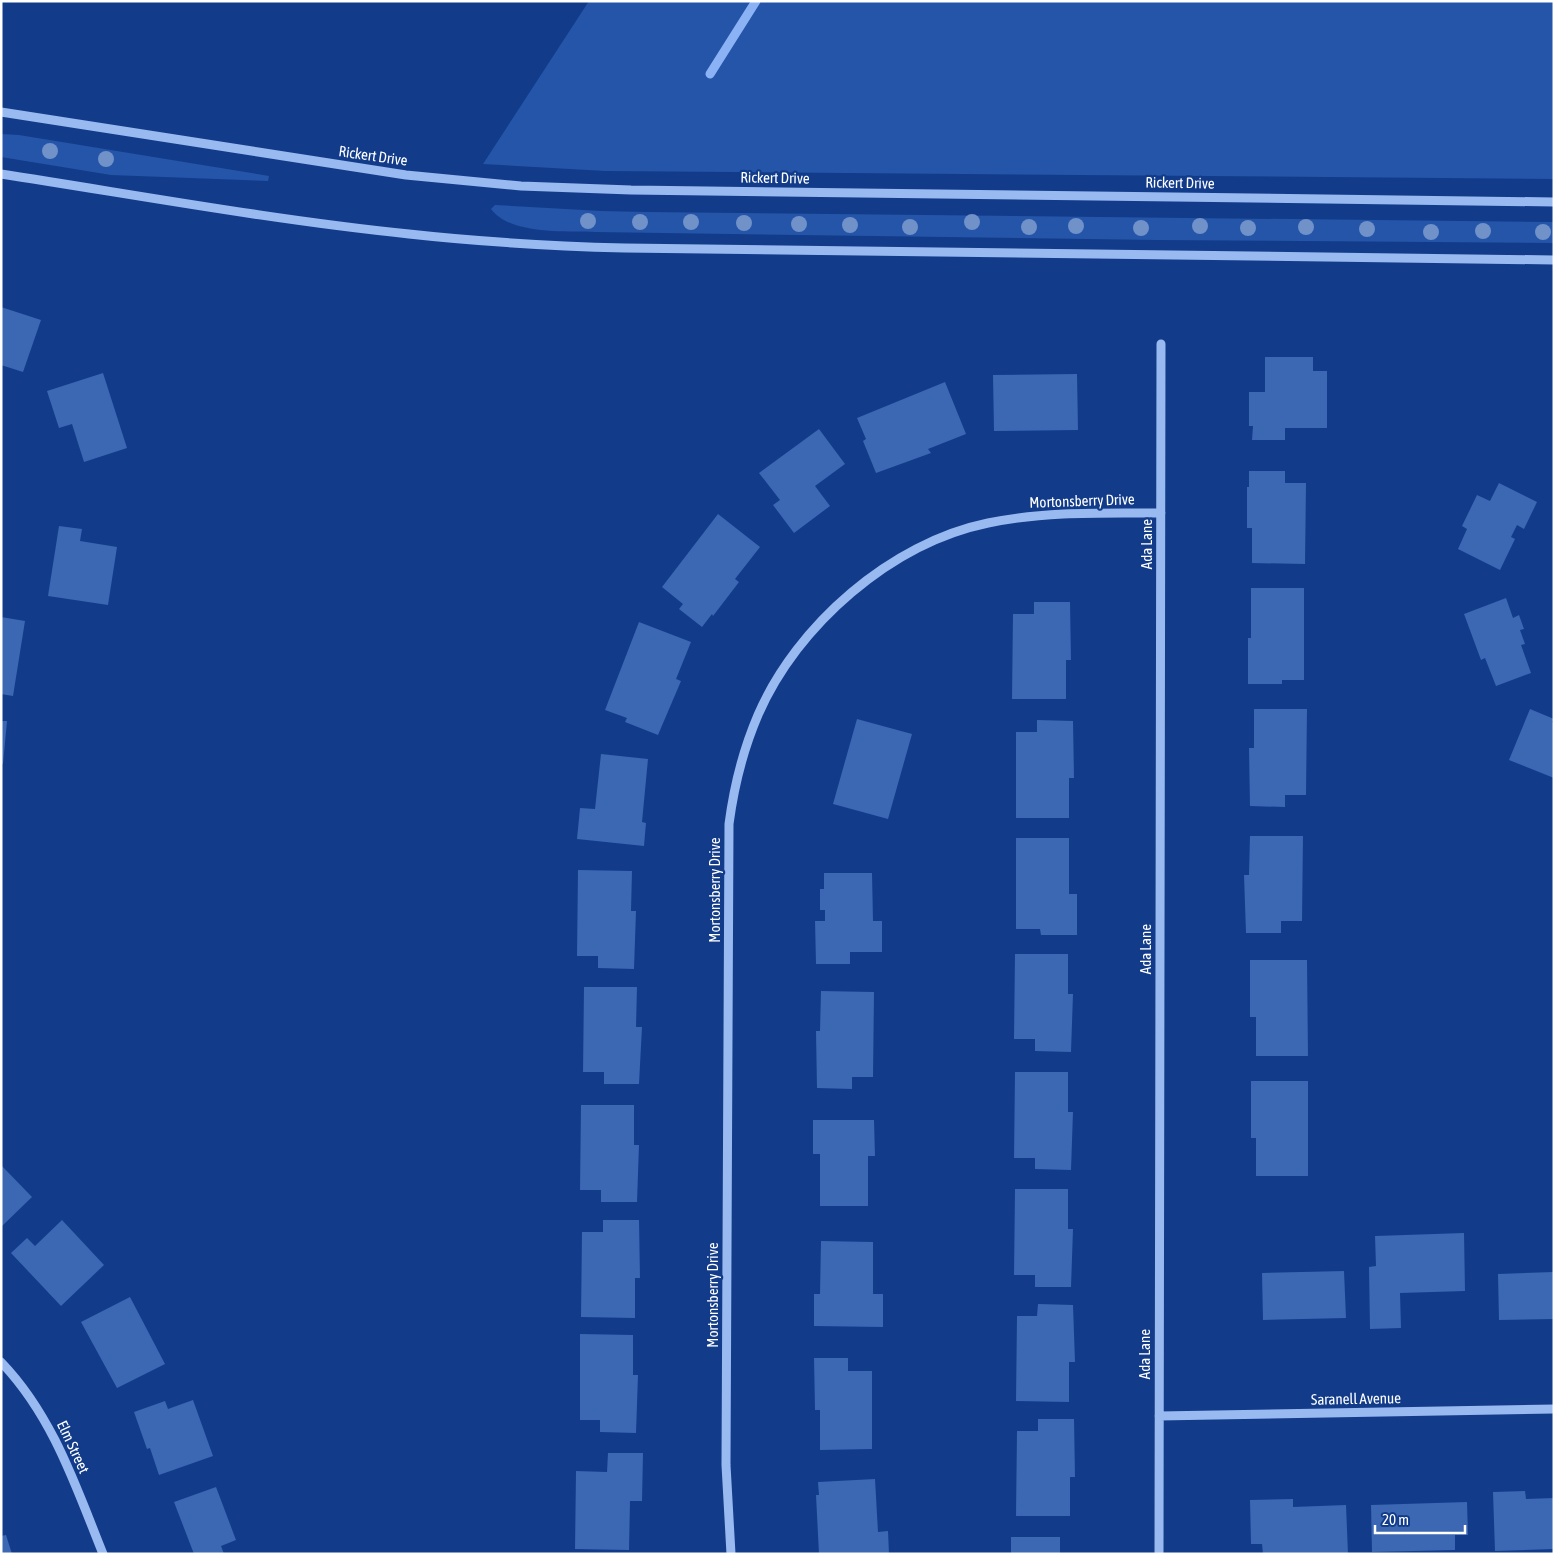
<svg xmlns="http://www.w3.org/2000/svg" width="1555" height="1555" font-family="'Asap Condensed',sans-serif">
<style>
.green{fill:#2455a9}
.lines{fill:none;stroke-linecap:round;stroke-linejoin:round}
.stream{stroke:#8ab2f4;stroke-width:9}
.building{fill:#3b67b3}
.minor{stroke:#99b9f1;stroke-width:9}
.tree{fill:#7191c9}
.labels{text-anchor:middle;stroke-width:4.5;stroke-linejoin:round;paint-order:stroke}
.street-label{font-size:15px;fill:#fff;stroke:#123c8a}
</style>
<rect width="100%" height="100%" fill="#123c8a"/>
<!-- green -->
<path class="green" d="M589,1H1554V179L605,171L483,164Z
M1,134L19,135L269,176L268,181L111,175L1,157Z
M495,205L601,211L647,212L1554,222V243L1157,240L595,232C566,231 510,235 491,209Z"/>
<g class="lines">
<!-- stream -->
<path class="stream" d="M710,74L756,1"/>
</g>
<!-- building -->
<path class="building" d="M1,307L41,320L23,372L1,365Z
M1265,357H1313V371H1327V428H1285V440H1252L1253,426H1249V392H1265Z
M103,373L127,448L84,462L72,424L59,428L47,391Z
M1077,374L1078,430L994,431L993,375Z
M945,382L966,434L928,449L931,453L876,473L863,441L866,439L857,418Z
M819,429L845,464L815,486L830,506L794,533L773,505L780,500L759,473Z
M1249,471H1285V483H1306L1305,564L1252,563V528H1247V487H1249Z
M1499,483L1537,502L1524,529L1517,525L1511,537L1515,539L1500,570L1458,549L1467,529L1462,526L1477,495L1490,501Z
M718,514L760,547L735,579L739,582L713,616L712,614L702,627L679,609L683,604L662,587Z
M59,526L82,529L80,541L117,547L108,605L48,596Z
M1251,588H1304V680H1282V684H1248V638H1251Z
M1506,598L1513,618L1519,615L1524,629L1520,630L1525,644L1521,645L1531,673L1496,686L1485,658L1481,660L1464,614Z
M1034,602H1070L1071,660H1066V699H1012L1013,614H1034Z
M1,617L25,621L13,696L1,694Z
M639,622L691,642L676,679L681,681L658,735L625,722L627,718L605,710Z
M1254,709H1307L1306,795H1285V807L1250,806L1249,748H1254Z
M1530,709L1554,719L1552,722L1554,723V778L1509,760Z
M857,719L912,734L888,819L833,804Z
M1037,720L1073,721L1074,778H1069V818H1016V732H1037Z
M1,721H7L3,764H1Z
M601,754L648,759L642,822L646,823L644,846L577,839L580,808L595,809Z
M1250,836H1303L1302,921H1281V933H1246L1244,875H1249Z
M1016,838H1069V894H1077V935H1041L1040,929H1016Z
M578,870L632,871L631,911H636L634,969L598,968V956H577Z
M824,873H872L873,921H882V952H850V964H816L815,921H825V910H820V889H824Z
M1015,954H1068V994H1073L1071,1052L1035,1051V1039H1014Z
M1250,960H1307L1308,1056H1256V1017H1250Z
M584,987H637L636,1027H642L639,1084H604V1072H583Z
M821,991L874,992L873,1077H852V1089L817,1088L816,1031H820Z
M1015,1072H1068V1112H1073L1071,1170L1035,1169V1158H1014Z
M1251,1081H1308V1176H1256V1138H1251Z
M581,1105H634V1145H639L637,1202H601V1190H580Z
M813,1120H874L875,1156H868V1206H820V1154H813Z
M1,1165L32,1197L1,1227Z
M1015,1189H1068V1229H1073L1071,1287H1035V1275H1014Z
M62,1220L104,1265L61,1306L11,1253L27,1238L35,1246Z
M603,1220H639L640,1278H635V1318L581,1317L582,1232H603Z
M1464,1233L1465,1291L1400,1293L1401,1328L1370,1329L1369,1267L1376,1266L1375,1236Z
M821,1241L873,1242V1294H883V1327L814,1326V1294H820Z
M1344,1271L1346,1318L1263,1320L1262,1273Z
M1554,1272V1319L1499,1320L1498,1274Z
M130,1297L165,1364L117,1388L81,1322Z
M1038,1304L1073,1305L1075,1362H1069V1402L1016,1401L1017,1316H1037Z
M580,1334L633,1335V1375H638L636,1433L600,1432V1420H580Z
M814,1358H848V1371H872V1449L820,1450V1410H815Z
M193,1400L213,1456L159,1475L150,1448L147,1449L134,1412L165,1401L168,1409Z
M1038,1419H1074L1075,1477H1070V1516H1016L1017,1431H1038Z
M608,1453H643L642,1501H630L629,1550L575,1549L576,1471L607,1472Z
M875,1479L878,1532L888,1531L889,1554H819L816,1495H819L818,1482Z
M216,1487L236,1540L221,1546L224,1554H194L174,1502Z
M1525,1491L1526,1499L1554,1498V1549L1495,1551L1493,1492Z
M1293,1499V1507L1346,1505L1348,1554H1263L1262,1544H1251L1250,1500Z
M1467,1502L1468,1535H1455V1550L1372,1552L1371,1505Z
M6,1535L12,1554H1V1536Z
M1011,1537H1060V1554H1011Z"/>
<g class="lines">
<!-- minor -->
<path class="minor" d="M1,112L406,175L521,186L631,190L1554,202
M1,174C137,195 273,220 409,234C481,242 553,246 625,248L1554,260
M1,1362C53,1416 76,1487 103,1554
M1159,1416L1554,1409
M731,1554L726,1465L729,824C734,786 743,750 758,715C797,625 891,543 988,523C1045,511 1103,513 1161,513
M1159,1554L1161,344"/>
</g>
<!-- trees -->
<g class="tree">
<circle cx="50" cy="151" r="8"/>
<circle cx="106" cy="159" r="8"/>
<circle cx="588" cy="221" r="8"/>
<circle cx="640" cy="222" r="8"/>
<circle cx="691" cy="222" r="8"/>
<circle cx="972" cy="222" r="8"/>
<circle cx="744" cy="223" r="8"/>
<circle cx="799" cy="224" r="8"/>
<circle cx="850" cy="225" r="8"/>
<circle cx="1076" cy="226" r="8"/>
<circle cx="1200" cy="226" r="8"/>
<circle cx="910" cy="227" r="8"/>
<circle cx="1029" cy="227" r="8"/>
<circle cx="1306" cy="227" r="8"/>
<circle cx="1141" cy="228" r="8"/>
<circle cx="1248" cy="228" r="8"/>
<circle cx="1367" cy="229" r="8"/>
<circle cx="1483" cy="231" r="8"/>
<circle cx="1431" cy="232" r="8"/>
<circle cx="1543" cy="232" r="8"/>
</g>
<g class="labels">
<!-- street labels -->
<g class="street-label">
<text transform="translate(373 156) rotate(8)" y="5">Rickert Drive</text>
<text transform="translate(775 178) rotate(1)" y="5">Rickert Drive</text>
<text transform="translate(1180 183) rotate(1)" y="5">Rickert Drive</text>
<text transform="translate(1082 501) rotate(-2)" y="5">Mortonsberry Drive</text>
<text transform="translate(1147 544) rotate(-90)" y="5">Ada Lane</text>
<text transform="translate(715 890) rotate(-90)" y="5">Mortonsberry Drive</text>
<text transform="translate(1146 949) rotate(-90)" y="5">Ada Lane</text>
<text transform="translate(713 1295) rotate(-90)" y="5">Mortonsberry Drive</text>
<text transform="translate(1145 1354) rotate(-90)" y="5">Ada Lane</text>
<text transform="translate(1356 1399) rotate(-1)" y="5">Saranell Avenue</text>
<text transform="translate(73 1447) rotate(65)" y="5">Elm Street</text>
</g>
</g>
<!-- border -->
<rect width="1555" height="1555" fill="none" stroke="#ffffff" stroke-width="5"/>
<!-- scale -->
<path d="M1375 1525v8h90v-8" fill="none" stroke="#ffffff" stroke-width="2.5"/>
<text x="1382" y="1525" font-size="15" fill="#ffffff" stroke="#123c8a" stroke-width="4" paint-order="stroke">20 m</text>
</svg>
